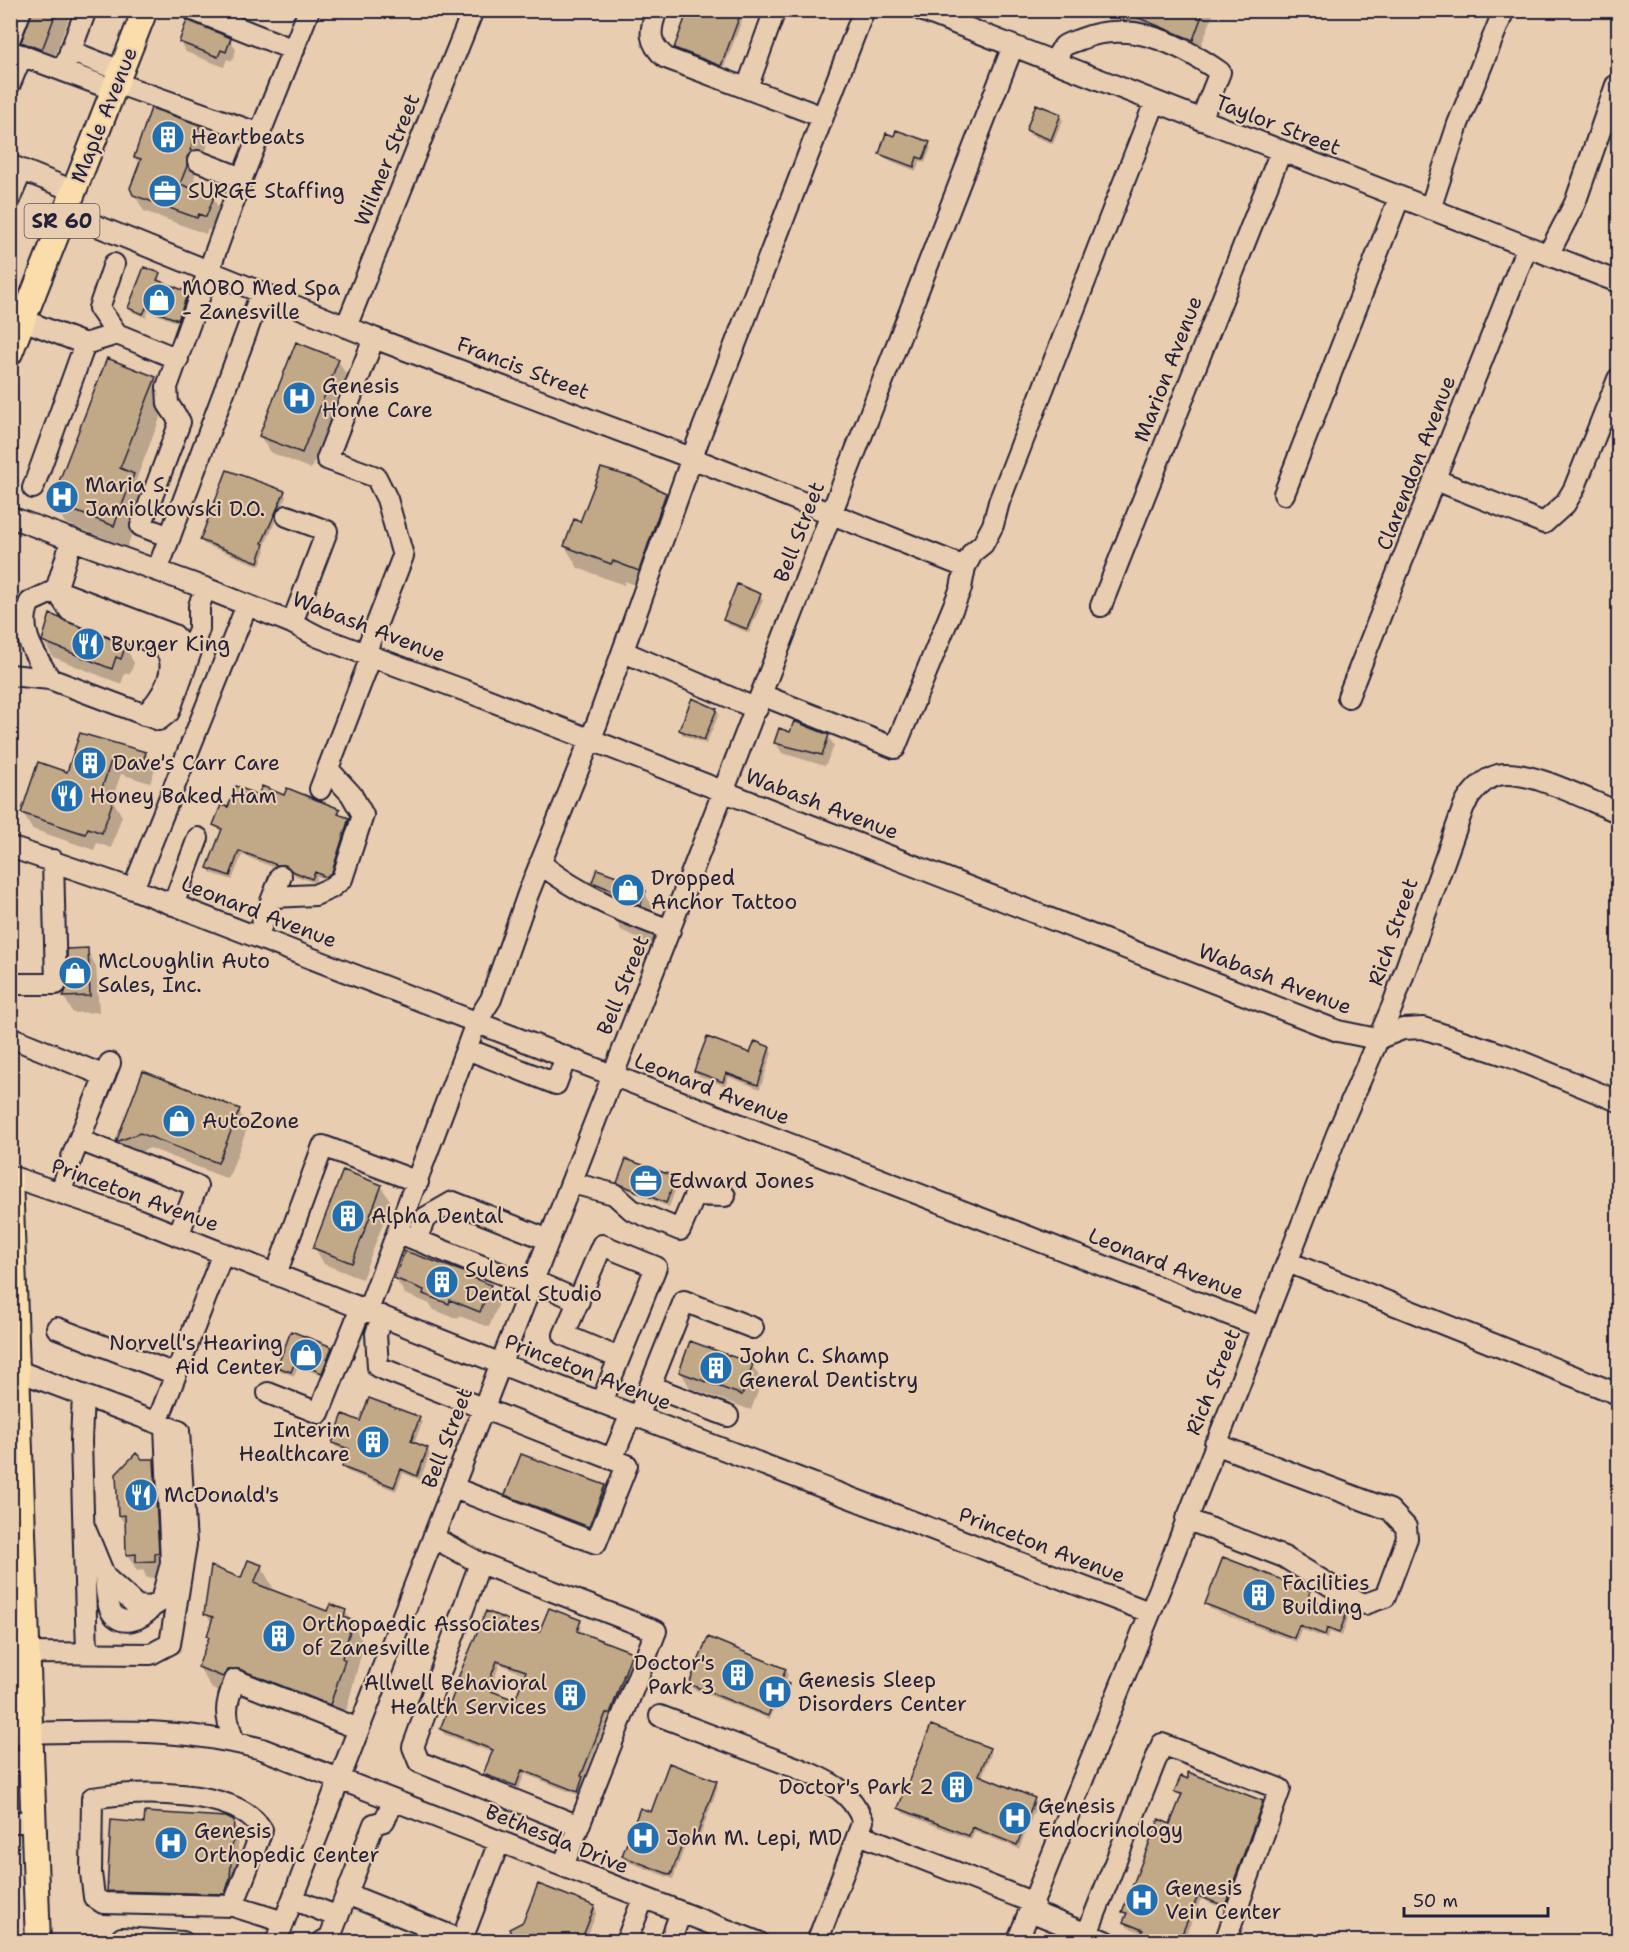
<svg xmlns="http://www.w3.org/2000/svg" width="1629" height="1952" font-family="'Shantell Sans',sans-serif">
<style>
.shadow{fill:#0003;fill-rule:evenodd}
.building{fill:#c1a886;stroke:#22223b;stroke-width:1.5;fill-rule:evenodd}
.lines{fill:none;stroke-linecap:round;stroke-linejoin:round}
.minor-casing{stroke:#22223b;stroke-width:24}
.major-casing{stroke:#22223b;stroke-width:28}
.minor{stroke:#e9cdb0;stroke-width:20}
.major{stroke:#fbddab;stroke-width:24}
.labels{text-anchor:middle;stroke-width:4.5;stroke-linejoin:round;paint-order:stroke}
.shield{fill:#e9cdb0;stroke:#5e555e;stroke-width:1.5}
.shield-label{font-size:20px;font-weight:bold;fill:#22223b}
.street-label{font-size:21px;fill:#22223b;stroke:#e9cdb0}
.poi-label{font-size:21px;fill:#22223b;stroke:#e9cdb0;text-anchor:start}
</style>
<rect width="100%" height="100%" fill="#e9cdb0"/>
<filter id="ink" filterUnits="userSpaceOnUse"><feTurbulence type="fractalNoise" baseFrequency=".0167" numOctaves="2"/><feDisplacementMap in="SourceGraphic" scale="12" xChannelSelector="R" yChannelSelector="G"/><feConvolveMatrix kernelMatrix="1 2 1 2 8 2 1 2 1" color-interpolation-filters="sRGB"/></filter>
<g filter="url(#ink)">
<!-- shadow -->
<path class="shadow" d="M33,10H72L51,65L32,58L23,42Z
M690,10H746L723,70L678,52L676,48Z
M1117,10H1215L1199,51L1123,24Z
M230,39L236,50L232,61L227,59L224,67L186,52L180,42Z
M1060,116L1063,120L1053,144L1030,135L1027,130Z
M199,127L208,143L201,168L195,174L193,190L213,198L222,214L215,232L208,229L206,234L144,211L134,194L140,165L135,157Z
M928,143L931,148L925,163L920,161L916,171L883,158L880,154Z
M159,275L160,283L187,294L190,298L181,324L148,311L146,318L133,312L130,308Z
M338,360L347,376L311,469L270,452L260,436Z
M155,378L167,400L136,480L146,497L127,547L65,523L53,501Z
M634,479L665,495L678,516L651,592L625,581L624,585L578,568L565,546L581,524Z
M283,493L286,497L264,547L266,550L260,566L204,544L201,540Z
M760,595L763,600L749,633L727,624L725,620Z
M44,641L125,646L134,663L130,674L125,673L121,684L53,657Z
M716,710L719,714L706,744L683,735L680,730Z
M791,734L828,736L834,746L825,766L782,753L776,743Z
M81,735L146,753L155,769L150,783L121,774L112,799L122,816L111,848L97,843L94,850L32,829L22,812L68,774Z
M259,797H285L339,810L341,817L348,820L351,824L334,877L329,881L317,876L315,883L296,876L289,869L280,870L242,855L232,880L211,873L208,868L223,832L215,825L228,809Z
M593,882L641,887L672,939L667,952L621,930Z
M87,950L96,966L99,1012L73,1013L64,997Z
M769,1048L772,1053L760,1089L729,1077L725,1086L699,1076L696,1071Z
M144,1073L238,1110L248,1126L228,1179L150,1148L127,1157L118,1141Z
M675,1179L678,1183L669,1207L622,1187L619,1182Z
M381,1186L391,1202L362,1279L324,1264L315,1248Z
M466,1274L468,1277L490,1286L499,1303L489,1327L459,1316L458,1319L434,1310L430,1304L405,1294L395,1278Z
M331,1348L334,1353L325,1377L298,1366L294,1376L281,1371L279,1367Z
M752,1365L762,1381L751,1410L690,1388L681,1372Z
M419,1418L422,1423L414,1444L427,1449L430,1454L420,1480L403,1473L396,1491L346,1471L343,1467L349,1452L336,1447L334,1443L361,1422Z
M142,1460H154L163,1476L164,1577L147,1578L143,1570L137,1571L128,1555L127,1528L119,1515Z
M604,1487L610,1497L595,1537L513,1505L507,1495Z
M261,1566L273,1588L272,1591L328,1613L345,1611L364,1644L342,1726L240,1692L236,1698L212,1689L199,1667L210,1639L212,1624L206,1613L241,1579Z
M1310,1592L1311,1601L1346,1614L1348,1619L1342,1636L1330,1632L1327,1639L1301,1629L1296,1642L1210,1609L1207,1604Z
M580,1622L576,1638L581,1624L580,1633L631,1653L634,1658L613,1718L608,1717L584,1779L580,1796L525,1774L518,1790L488,1778L485,1774L493,1753L444,1734L442,1729L461,1680L459,1678L540,1634ZM500,1664L526,1675L516,1702L489,1692Z
M785,1670L788,1675L784,1684L790,1690L782,1710L775,1707L770,1719L693,1689L690,1684Z
M989,1750L991,1754L982,1777L1034,1799L1037,1804L1019,1849L975,1831L971,1840L903,1813L900,1808Z
M716,1782L718,1787L696,1847L686,1843L673,1879L626,1861L623,1856L652,1814Z
M1176,1792L1262,1802L1265,1807L1227,1910L1201,1899L1183,1942H1140L1143,1933L1127,1927L1124,1911L1171,1826L1182,1798Z
M233,1822L239,1833L235,1890L230,1904L115,1901L108,1891L145,1824Z
M594,1907L597,1912L585,1942H516L511,1929L524,1923Z"/>
<!-- building -->
<path class="building" d="M33,10H57L42,50L21,42Z
M688,10H742L721,66L674,48Z
M1119,10H1204L1193,40Z
M187,20L231,38L226,52L221,50L218,57L179,42Z
M1036,104L1061,114L1051,140L1026,130Z
M151,108L200,125L190,150L193,151L187,157V166L180,184L214,197L206,217L199,214L197,218L133,195L130,188L141,159L134,157Z
M896,130L930,142L923,159L917,157L914,167L879,154L886,133L894,136Z
M144,267L160,273L157,280L188,292L178,320L146,308L143,314L128,308Z
M296,342L339,359L302,453L259,436Z
M107,358L156,377L120,468L134,474L114,526L51,502Z
M601,468L635,478L666,493L639,571L613,561L611,564L564,546L574,519L580,522Z
M227,470L285,491L262,543L264,544L258,562L200,540Z
M737,584L761,594L747,629L723,620Z
M50,614L126,645L121,659L116,657L112,669L42,641Z
M692,698L717,709L704,740L679,730Z
M794,721L829,735L822,755L774,743L779,728L790,732Z
M80,733L146,752L141,768L112,758L100,794L114,798L102,833L88,828L85,834L21,813L38,762L67,772Z
M236,786L258,795L262,786L284,795L287,788L340,809L338,814L349,818L332,872L326,877L315,872L312,879L292,871L285,865H277L239,851L230,876L207,868L222,829L213,825L221,805L228,807Z
M597,869L642,885L641,889L646,891L640,906L615,895L616,892L592,882Z
M88,948L90,996L63,997L68,984L67,949Z
M707,1037L750,1053L755,1041L770,1047L758,1085L726,1073L723,1082L694,1071Z
M143,1071L240,1109L218,1163L140,1133L116,1142Z
M626,1159L676,1177L666,1203L617,1183Z
M343,1170L382,1185L352,1263L313,1248Z
M405,1251L467,1273L466,1275L491,1285L480,1312L450,1300L449,1304L423,1294L424,1290L394,1278Z
M291,1331L332,1347L322,1373L295,1362L291,1372L277,1367Z
M690,1341L753,1364L742,1395L679,1372Z
M369,1398L420,1417L411,1441L428,1448L417,1476L401,1469L394,1487L342,1467L349,1449L332,1443L343,1414L360,1421Z
M136,1453L142,1459H154L159,1553L155,1554V1561L136,1562V1554L126,1555L125,1515L118,1516L116,1474Z
M521,1454L605,1485L589,1527L505,1495Z
M1223,1557L1311,1591L1308,1598L1347,1613L1339,1633L1327,1628L1325,1635L1299,1625L1294,1638L1205,1604Z
M248,1560L262,1565L254,1583L327,1611L330,1604L346,1610L344,1617L353,1621L342,1658L345,1660L330,1705L239,1669L228,1670L223,1677L198,1667L209,1637L207,1636L213,1617L204,1614L211,1566L241,1578Z
M549,1608L581,1620L577,1631L632,1652L610,1714L606,1713L581,1776L583,1777L578,1792L522,1770L516,1786L483,1774L493,1750L440,1729L460,1678H458L486,1611L539,1632ZM497,1661L526,1671L515,1700L486,1689Z
M708,1637L786,1669L781,1681L789,1684L780,1706L773,1703L768,1716L689,1684Z
M931,1725L990,1748L979,1775L1035,1798L1017,1845L972,1827L969,1836L898,1808Z
M669,1763L717,1781L694,1843L684,1839L671,1875L622,1856L640,1808L651,1812Z
M1188,1772L1263,1801L1225,1906L1198,1896L1179,1941H1138L1143,1930L1123,1922L1127,1913L1122,1912L1159,1819L1170,1824L1182,1794L1174,1792L1181,1776L1188,1779Z
M145,1812L226,1817L234,1821L230,1878L225,1894L107,1891L111,1820L144,1823Z
M538,1884L595,1906L581,1941H514L509,1929L523,1922Z"/>
<g class="lines">
<defs>
<path id="minor" d="M193,10L294,50
M657,10C649,31 648,43 666,58L823,117
M921,10L1618,282
M10,38L21,10
M10,51L114,90
M70,51L121,71
M1054,62C1057,57 1060,50 1064,46C1068,43 1076,41 1081,39C1130,19 1180,44 1220,72L1201,120
M63,71L86,10
M116,83L260,134
M10,84L22,55
M747,88L775,10
M198,161L242,178
M10,165L74,191
M10,198L22,170
M1430,209L1458,124L1504,10
M65,213L374,338L694,459L965,567
M1548,255L1575,203L1616,85
M114,264L99,308L117,334
M23,320L85,344
M346,327L473,10
M1436,480L1544,523L1565,504L1574,489L1618,379
M33,488L85,344L117,334L178,359
M1284,494L1399,198
M287,516L327,531L292,623
M10,517L205,588L292,623L319,637L466,691L1338,1031L1377,1039L1403,1029L1423,1028L1508,1056L1618,1101
M170,537L141,526L180,422L168,404L167,387L242,178L309,10
M72,539L56,590L70,611L162,646C183,665 161,701 144,715
M157,571L261,293
M1101,606L1281,151
M624,652L757,709
M365,654L403,556L387,499L376,477L327,459L374,338
M10,675L50,679L159,720L169,712L199,629V606L205,588
M50,679C36,656 16,630 30,602L56,590L174,635L190,652
M762,695L895,748L961,588L965,567L973,552L983,544L993,525L999,502L1155,102
M1348,697L1527,247
M320,789L371,657
M10,847L133,889L1261,1327
M540,863C579,895 624,913 670,930
M133,889L247,605
M273,897L315,895L331,888L342,879L363,815L351,794L328,769
M173,905L198,838
M257,937L281,876
M10,984H56L53,860
M10,1037L105,1076
M467,1049L556,1084L566,1057
M79,1140L197,1186L178,1236
M10,1176L129,1216L529,1375L1149,1612
M572,1183L614,1194L632,1210L680,1230L695,1195L725,1196
M61,1192L72,1157L110,1063
M404,1235L532,1286
M416,1240L425,1218L453,1202L549,1240
M1288,1262L1618,1394
M276,1274L323,1146L418,1182
M534,1281L579,1301
M368,1310L476,1023L491,999L528,894L597,723L698,441L864,10
M382,1316L376,1334L378,1367L627,1465L596,1543L454,1488
M57,1328L175,1374
M10,1368L179,1431L186,1544L170,1644L151,1654L27,1653
M650,1386L684,1301L753,1328
M268,1393L319,1413L361,1308
M83,1395L81,1441L87,1653
M601,1403L656,1267L602,1245L564,1335L619,1358
M638,1417L650,1386L728,1416
M157,1423L223,1253
M612,1459L631,1414
M1186,1519L1284,1557L1352,1599L1365,1604L1385,1597L1407,1538L1406,1527L1390,1510L1215,1444
M84,1526L105,1577L137,1606L152,1607L161,1601L171,1563L165,1426
M434,1538L480,1563L656,1631L563,1866
M480,1563L413,1747L419,1762L579,1826
M105,1577C106,1588 106,1601 111,1611C121,1629 142,1619 152,1607
M660,1716L800,1769C829,1781 851,1791 863,1821L817,1942
M10,1733C99,1732 175,1725 262,1749L758,1942
M234,1742C225,1715 224,1707 235,1680L359,1729
M10,1761L32,1760
M10,1822H34
M859,1834L1034,1903
M347,1894L461,1940
M293,1899L338,1917
M233,1906L262,1830C236,1787 137,1791 92,1798L91,1873L94,1897L103,1903L233,1906L284,1922
M1030,1911L1107,1942
M1087,1934L1162,1744L1280,1789L1225,1942
M120,1942L122,1938L183,1942
M276,1942L1013,46
M322,1942L330,1937L374,1824L384,1821L394,1801
M461,1942L499,1842
M626,1942L643,1899
M670,1942L681,1912
M1017,1942L1165,1576L1337,1134L1392,1007L1464,806C1471,793 1483,779 1498,775C1528,768 1589,801 1618,812"/>
<path id="major" d="M10,353L145,10
M10,1178L38,1942"/>
</defs>
<!-- minor casing -->
<use href="#minor" class="minor-casing"/>
<!-- major casing -->
<use href="#major" class="major-casing"/>
<!-- minor -->
<use href="#minor" class="minor"/>
<!-- major -->
<use href="#major" class="major"/>
</g>
</g>
<!-- icons -->
<defs>
<symbol id="building-disc" viewBox="-11 -11 22 22"><circle r="9.5" fill="#1f6fb2" stroke="#e9cdb0"/><path d="M-4-6H4V6H1V3H-1V6H-4ZM-2.5-4.3h1.7v1.8h-1.7ZM.8-4.3h1.7v1.8H.8ZM-2.5-1h1.7V.8h-1.7ZM.8-1h1.7V.8H.8Z" fill="#fff"/></symbol>
<symbol id="office-disc" viewBox="-11 -11 22 22"><circle r="9.5" fill="#1f6fb2" stroke="#e9cdb0"/><path d="M-6-3h4V-5.5h4V-3h4V5H-6ZM-1-4.5V-3h2v-1.5ZM-6 0V1H6V0Z" fill="#fff"/></symbol>
<symbol id="shop-disc" viewBox="-11 -11 22 22"><circle r="9.5" fill="#1f6fb2" stroke="#e9cdb0"/><path d="M-5-2.5h2.3a2.7 3.5 0 0 1 5.4 0H5L5.5 6h-11ZM-1.5-2.5h3a1.5 2.3 0 0 0-3 0Z" fill="#fff"/></symbol>
<symbol id="hospital-disc" viewBox="-11 -11 22 22"><circle r="9.5" fill="#1f6fb2" stroke="#e9cdb0"/><path d="M-5-5h3v3.5h4V-5h3V5h-3V1.5h-4V5h-3Z" fill="#fff"/></symbol>
<symbol id="restaurant-disc" viewBox="-11 -11 22 22"><circle r="9.5" fill="#1f6fb2" stroke="#e9cdb0"/><path d="M-5-6h1v4h1v-4h1v4h1v-4h1v5L-1.5 .5V6h-2V.5L-5-1ZM5-6V6H3V1.5H1.5Q1.5-4 5-6Z" fill="#fff"/></symbol>
</defs>
<g fill-rule="evenodd">
<use href="#building-disc" x="149" y="118" width="38" height="38"/>
<use href="#office-disc" x="146" y="172" width="38" height="38"/>
<use href="#shop-disc" x="140" y="281" width="38" height="38"/>
<use href="#hospital-disc" x="280" y="379" width="38" height="38"/>
<use href="#hospital-disc" x="43" y="478" width="38" height="38"/>
<use href="#restaurant-disc" x="69" y="625" width="38" height="38"/>
<use href="#building-disc" x="71" y="744" width="38" height="38"/>
<use href="#restaurant-disc" x="48" y="777" width="38" height="38"/>
<use href="#shop-disc" x="609" y="871" width="38" height="38"/>
<use href="#shop-disc" x="56" y="954" width="38" height="38"/>
<use href="#shop-disc" x="160" y="1102" width="38" height="38"/>
<use href="#office-disc" x="627" y="1162" width="38" height="38"/>
<use href="#building-disc" x="329" y="1197" width="38" height="38"/>
<use href="#building-disc" x="423" y="1263" width="38" height="38"/>
<use href="#shop-disc" x="287" y="1336" width="38" height="38"/>
<use href="#building-disc" x="697" y="1349" width="38" height="38"/>
<use href="#building-disc" x="354" y="1423" width="38" height="38"/>
<use href="#restaurant-disc" x="122" y="1476" width="38" height="38"/>
<use href="#building-disc" x="1240" y="1576" width="38" height="38"/>
<use href="#building-disc" x="260" y="1617" width="38" height="38"/>
<use href="#building-disc" x="719" y="1656" width="38" height="38"/>
<use href="#hospital-disc" x="756" y="1673" width="38" height="38"/>
<use href="#building-disc" x="551" y="1676" width="38" height="38"/>
<use href="#building-disc" x="938" y="1768" width="38" height="38"/>
<use href="#hospital-disc" x="996" y="1799" width="38" height="38"/>
<use href="#hospital-disc" x="624" y="1819" width="38" height="38"/>
<use href="#hospital-disc" x="152" y="1824" width="38" height="38"/>
<use href="#hospital-disc" x="1123" y="1881" width="38" height="38"/>
</g>
<g class="labels">
<!-- shield labels -->
<rect class="shield" x="24.5" y="204" width="75" height="34" rx="4.5"/>
<g class="shield-label">
<text x="62" y="228">SR 60</text>
</g>
<!-- street labels -->
<g class="street-label">
<text transform="translate(104 115) rotate(-68)" y="7">Maple Avenue</text>
<text transform="translate(1278 125) rotate(21)" y="7">Taylor Street</text>
<text transform="translate(387 160) rotate(-68)" y="7">Wilmer Street</text>
<text transform="translate(523 368) rotate(21)" y="7">Francis Street</text>
<text transform="translate(1168 369) rotate(-69)" y="7">Marion Avenue</text>
<text transform="translate(1416 463) rotate(-69)" y="7">Clarendon Avenue</text>
<text transform="translate(799 532) rotate(-69)" y="7">Bell Street</text>
<text transform="translate(369 627) rotate(21)" y="7">Wabash Avenue</text>
<text transform="translate(822 804) rotate(21)" y="7">Wabash Avenue</text>
<text transform="translate(259 912) rotate(21)" y="7">Leonard Avenue</text>
<text transform="translate(1393 932) rotate(-71)" y="7">Rich Street</text>
<text transform="translate(1275 979) rotate(21)" y="7">Wabash Avenue</text>
<text transform="translate(623 985) rotate(-68)" y="7">Bell Street</text>
<text transform="translate(712 1089) rotate(21)" y="7">Leonard Avenue</text>
<text transform="translate(135 1195) rotate(20)" y="7">Princeton Avenue</text>
<text transform="translate(1166 1264) rotate(21)" y="7">Leonard Avenue</text>
<text transform="translate(588 1372) rotate(21)" y="7">Princeton Avenue</text>
<text transform="translate(1213 1382) rotate(-68)" y="7">Rich Street</text>
<text transform="translate(447 1438) rotate(-69)" y="7">Bell Street</text>
<text transform="translate(1042 1545) rotate(21)" y="7">Princeton Avenue</text>
<text transform="translate(557 1839) rotate(22)" y="7">Bethesda Drive</text>
</g>
<!-- poi labels -->
<g class="poi-label">
<text x="191" y="144">Heartbeats</text>
<text x="188" y="198">SURGE Staffing</text>
<text x="182" y="295">MOBO Med Spa<tspan x="182" dy="24">- Zanesville</tspan></text>
<text x="322" y="393">Genesis<tspan x="322" dy="24">Home Care</tspan></text>
<text x="85" y="492">Maria S.<tspan x="85" dy="24">Jamiolkowski D.O.</tspan></text>
<text x="111" y="651">Burger King</text>
<text x="113" y="770">Dave's Carr Care</text>
<text x="90" y="803">Honey Baked Ham</text>
<text x="651" y="885">Dropped<tspan x="651" dy="24">Anchor Tattoo</tspan></text>
<text x="98" y="968">McLoughlin Auto<tspan x="98" dy="24">Sales, Inc.</tspan></text>
<text x="202" y="1128">AutoZone</text>
<text x="669" y="1188">Edward Jones</text>
<text x="371" y="1223">Alpha Dental</text>
<text x="465" y="1277">Sulens<tspan x="465" dy="24">Dental Studio</tspan></text>
<text x="283" y="1350" text-anchor="end">Norvell's Hearing<tspan x="283" dy="24">Aid Center</tspan></text>
<text x="739" y="1363">John C. Shamp<tspan x="739" dy="24">General Dentistry</tspan></text>
<text x="350" y="1437" text-anchor="end">Interim<tspan x="350" dy="24">Healthcare</tspan></text>
<text x="164" y="1502">McDonald's</text>
<text x="1282" y="1590">Facilities<tspan x="1282" dy="24">Building</tspan></text>
<text x="302" y="1631">Orthopaedic Associates<tspan x="302" dy="24">of Zanesville</tspan></text>
<text x="715" y="1670" text-anchor="end">Doctor's<tspan x="715" dy="24">Park 3</tspan></text>
<text x="798" y="1687">Genesis Sleep<tspan x="798" dy="24">Disorders Center</tspan></text>
<text x="547" y="1690" text-anchor="end">Allwell Behavioral<tspan x="547" dy="24">Health Services</tspan></text>
<text x="934" y="1794" text-anchor="end">Doctor's Park 2</text>
<text x="1038" y="1813">Genesis<tspan x="1038" dy="24">Endocrinology</tspan></text>
<text x="194" y="1838">Genesis<tspan x="194" dy="24">Orthopedic Center</tspan></text>
<text x="666" y="1845">John M. Lepi, MD</text>
<text x="1165" y="1895">Genesis<tspan x="1165" dy="24">Vein Center</tspan></text>
</g>
</g>
<!-- margin -->
<rect width="1629" height="1952" fill="none" stroke="#e9cdb0" stroke-width="36"/>
<rect x="18" y="18" width="1593" height="1916" fill="none" stroke="#22223b" stroke-width="2" filter="url(#ink)"/>
<!-- scale -->
<path d="M1404 1907v9h144v-9" fill="none" stroke="#22223b" stroke-width="3"/>
<text x="1413" y="1907" font-size="18" fill="#22223b" stroke="#e9cdb0" stroke-width="4.5" paint-order="stroke">50 m</text>
</svg>
